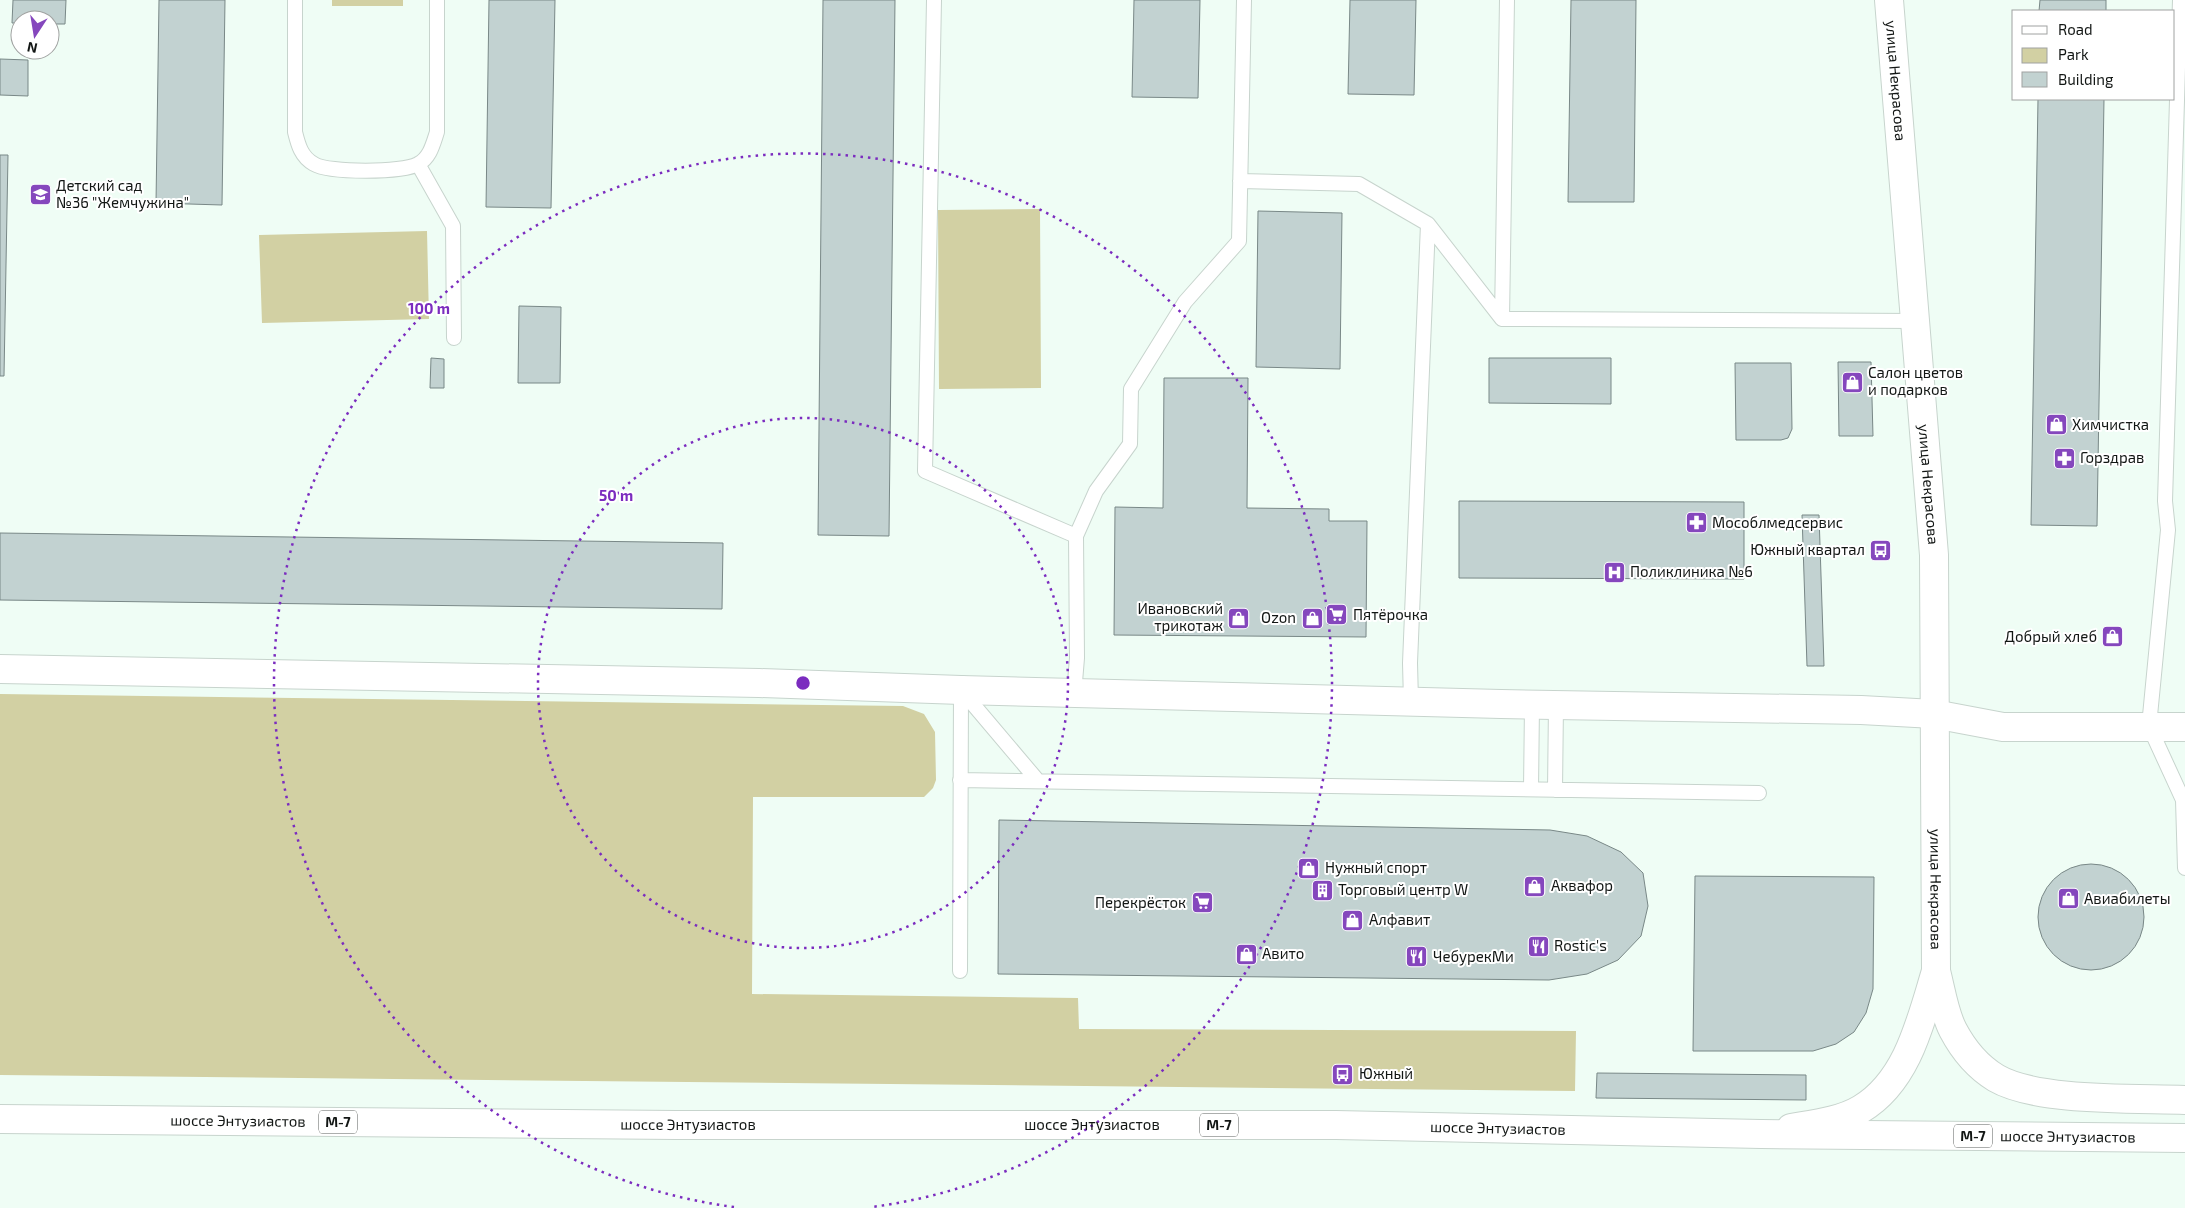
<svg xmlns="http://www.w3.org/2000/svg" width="2185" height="1208" font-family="'Exo 2',sans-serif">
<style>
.green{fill:#d2d0a3}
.building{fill:#c2d2d1;stroke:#798887}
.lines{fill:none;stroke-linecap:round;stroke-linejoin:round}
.service-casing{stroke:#c7d4cd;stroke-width:16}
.minor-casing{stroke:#c7d4cd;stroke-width:30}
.tertiary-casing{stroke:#c7d4cd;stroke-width:30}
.trunk-casing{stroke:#c7d4cd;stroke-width:30}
.service{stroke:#fff;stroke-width:14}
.minor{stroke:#fff;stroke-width:28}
.tertiary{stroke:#fff;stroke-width:28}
.trunk{stroke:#fff;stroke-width:28}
.ring{fill:none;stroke:#7b2cbf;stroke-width:2.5;stroke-dasharray:2.5 5}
.labels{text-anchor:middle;stroke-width:4;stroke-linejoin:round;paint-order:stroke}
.shield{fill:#fff;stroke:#595c5a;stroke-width:1}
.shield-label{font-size:14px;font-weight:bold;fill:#121614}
.street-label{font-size:15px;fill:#121614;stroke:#fff}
.poi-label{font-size:15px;fill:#121614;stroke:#fff;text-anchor:start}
.centre{fill:#7b2cbf;stroke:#fff;stroke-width:2.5}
.ring-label{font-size:15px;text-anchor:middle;font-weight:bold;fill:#7b2cbf;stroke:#fff;stroke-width:4;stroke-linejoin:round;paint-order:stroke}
</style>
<rect width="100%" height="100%" fill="#effdf5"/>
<!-- green -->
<path class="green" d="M332,0H403V6H332Z
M1040,209L1041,388L939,389L938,210Z
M427,231L429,319L262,323L259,235Z
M0,694L903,706L924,714L935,732L936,780L933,788L924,797H753L752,994L1078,998L1079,1029L1576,1031L1575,1091L0,1075Z"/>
<!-- building -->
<path class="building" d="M13,0H66L65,24H50V20H20V23H12Z
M159,0H225L222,205L156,203Z
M489,0H555L551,208L486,207Z
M823,0H895L889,536L818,535Z
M1134,0H1200L1198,98L1132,97Z
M1350,0H1416L1414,95L1348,94Z
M1571,0H1636L1634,202H1568Z
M2040,0H2106V11H2039Z
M0,59L28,60V96L0,95Z
M2038,99H2104L2097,526L2031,525Z
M0,155H8L4,376H0Z
M1258,211L1342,213L1340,369L1256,367Z
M519,306L561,307L560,383H518Z
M431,358L444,359V388H430Z
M1489,358H1611V404L1489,403Z
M1838,362H1871L1873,436H1839Z
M1735,363H1791L1792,429L1788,438L1781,440H1736Z
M1164,378H1248L1247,508L1329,509V521H1367L1366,637L1114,635L1115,507L1163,508Z
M1459,501L1744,502V579L1459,578Z
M1802,515H1819L1824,666H1807Z
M0,533L723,543L722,609L0,600Z
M999,820L1550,830L1587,836L1621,852L1643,873L1648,906L1641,936L1618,960L1587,974L1549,980L998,974Z
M2038 917a53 53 0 1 1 106 0a53 53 0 1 1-106 0Z
M1695,876L1874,877L1873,989L1866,1013L1854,1032L1836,1044L1813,1051H1693Z
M1597,1073L1806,1075V1100L1596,1098Z"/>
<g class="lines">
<defs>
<path id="service" d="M295,0V132C298,144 301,157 314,164C329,173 402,173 418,164C430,158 433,144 437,132V0
M934,0L925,471L1076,536
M1507,0L1502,319L1916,321
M2180,0L2165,501L2168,530L2149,726L2183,800L2185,868
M418,164L453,226L454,338
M1240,181L1359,184L1428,224L1502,319
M961,690L1038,781
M1074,694L1077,658L1076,536L1096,491L1130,444L1131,389L1185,302L1239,241L1244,0
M1411,701L1410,663L1428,224
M960,780L1759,793
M1531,789L1532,705
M1555,790L1556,705
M960,971L961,690"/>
<path id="minor" d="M961,690L1501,704L1861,710L1934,714L2003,727H2185"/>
<g id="tertiary">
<path id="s1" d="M1889,0L1934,555L1936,971C1941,990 1944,1013 1953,1030C1963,1049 1978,1067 1996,1078C2037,1102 2136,1098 2185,1100"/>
<path d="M0,669L759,683L961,690"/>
<path d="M1791,1128C1814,1124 1841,1121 1861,1109C1908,1081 1921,1020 1936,971"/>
</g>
<g id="trunk">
<path id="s2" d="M0,1119L676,1125H1336L1761,1134L2185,1138"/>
</g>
</defs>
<!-- service casing -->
<use href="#service" class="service-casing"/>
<!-- minor casing -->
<use href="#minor" class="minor-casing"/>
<!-- tertiary casing -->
<use href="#tertiary" class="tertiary-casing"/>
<!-- trunk casing -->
<use href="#trunk" class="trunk-casing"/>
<!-- service -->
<use href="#service" class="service"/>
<!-- minor -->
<use href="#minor" class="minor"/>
<!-- tertiary -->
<use href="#tertiary" class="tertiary"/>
<!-- trunk -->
<use href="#trunk" class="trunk"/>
</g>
<!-- distance rings -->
<g class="ring">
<circle cx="803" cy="683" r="265"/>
<path d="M734 1207A529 529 0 1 1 872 1207"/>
</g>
<!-- icons -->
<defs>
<symbol id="school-square" viewBox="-11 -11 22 22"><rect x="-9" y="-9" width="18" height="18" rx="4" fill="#8547bd" stroke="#fff"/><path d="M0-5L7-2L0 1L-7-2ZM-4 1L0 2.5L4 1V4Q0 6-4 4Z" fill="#fff"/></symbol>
<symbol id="shop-square" viewBox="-11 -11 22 22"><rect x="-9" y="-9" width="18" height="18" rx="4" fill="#8547bd" stroke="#fff"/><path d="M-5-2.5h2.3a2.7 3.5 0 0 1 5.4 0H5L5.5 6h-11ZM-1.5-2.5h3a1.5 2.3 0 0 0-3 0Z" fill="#fff"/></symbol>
<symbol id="pharmacy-square" viewBox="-11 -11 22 22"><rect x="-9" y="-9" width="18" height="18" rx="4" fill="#8547bd" stroke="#fff"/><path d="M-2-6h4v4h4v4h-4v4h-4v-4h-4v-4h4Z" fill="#fff"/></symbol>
<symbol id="bus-square" viewBox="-11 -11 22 22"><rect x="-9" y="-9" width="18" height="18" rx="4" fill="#8547bd" stroke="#fff"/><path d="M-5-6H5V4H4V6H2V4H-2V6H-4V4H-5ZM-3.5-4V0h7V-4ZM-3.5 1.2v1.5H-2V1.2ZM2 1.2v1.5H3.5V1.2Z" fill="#fff"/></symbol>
<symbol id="hospital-square" viewBox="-11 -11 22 22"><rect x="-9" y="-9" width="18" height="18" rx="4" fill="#8547bd" stroke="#fff"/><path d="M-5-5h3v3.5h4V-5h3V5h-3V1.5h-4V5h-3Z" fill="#fff"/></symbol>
<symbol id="supermarket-square" viewBox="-11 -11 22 22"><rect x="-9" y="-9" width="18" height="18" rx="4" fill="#8547bd" stroke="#fff"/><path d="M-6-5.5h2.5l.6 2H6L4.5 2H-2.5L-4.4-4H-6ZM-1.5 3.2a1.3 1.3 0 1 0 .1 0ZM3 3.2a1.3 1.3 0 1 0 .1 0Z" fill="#fff"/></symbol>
<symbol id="building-square" viewBox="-11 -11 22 22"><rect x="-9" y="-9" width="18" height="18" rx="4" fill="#8547bd" stroke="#fff"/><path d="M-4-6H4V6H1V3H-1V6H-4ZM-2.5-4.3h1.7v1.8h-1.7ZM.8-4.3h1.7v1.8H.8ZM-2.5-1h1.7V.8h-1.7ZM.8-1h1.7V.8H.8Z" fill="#fff"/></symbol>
<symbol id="restaurant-square" viewBox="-11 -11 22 22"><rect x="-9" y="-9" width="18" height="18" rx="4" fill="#8547bd" stroke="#fff"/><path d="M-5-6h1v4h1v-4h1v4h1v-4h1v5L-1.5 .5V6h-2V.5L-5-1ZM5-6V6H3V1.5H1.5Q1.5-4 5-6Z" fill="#fff"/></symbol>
</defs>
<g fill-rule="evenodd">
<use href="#school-square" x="28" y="182" width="25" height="25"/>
<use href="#shop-square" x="1840" y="370" width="25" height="25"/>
<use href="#shop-square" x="2044" y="412" width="25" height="25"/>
<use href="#pharmacy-square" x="2052" y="446" width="25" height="25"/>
<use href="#pharmacy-square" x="1684" y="510" width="25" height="25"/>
<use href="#bus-square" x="1868" y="538" width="25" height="25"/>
<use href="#hospital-square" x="1602" y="560" width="25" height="25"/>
<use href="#supermarket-square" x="1324" y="602" width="25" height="25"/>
<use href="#shop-square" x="1226" y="606" width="25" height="25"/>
<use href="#shop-square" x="1300" y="606" width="25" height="25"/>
<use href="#shop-square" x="2100" y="624" width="25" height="25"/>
<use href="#shop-square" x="1296" y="856" width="25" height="25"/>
<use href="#shop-square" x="1522" y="874" width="25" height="25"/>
<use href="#building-square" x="1310" y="878" width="25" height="25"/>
<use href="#shop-square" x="2056" y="886" width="25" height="25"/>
<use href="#supermarket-square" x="1190" y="890" width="25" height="25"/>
<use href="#shop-square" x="1340" y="908" width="25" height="25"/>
<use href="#restaurant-square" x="1526" y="934" width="25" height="25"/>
<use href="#shop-square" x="1234" y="942" width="25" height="25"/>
<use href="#restaurant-square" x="1404" y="944" width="25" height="25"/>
<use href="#bus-square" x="1330" y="1062" width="25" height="25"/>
</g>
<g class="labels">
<!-- shield labels -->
<g class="shield">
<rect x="319" y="1110.5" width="38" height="23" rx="4"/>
<rect x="1200" y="1113.5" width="38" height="23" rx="4"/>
<rect x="1954" y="1124.5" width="38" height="23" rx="4"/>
</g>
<g class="shield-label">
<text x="338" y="1127">М-7</text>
<text x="1219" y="1130">М-7</text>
<text x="1973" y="1141">М-7</text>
</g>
<!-- street labels -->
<g class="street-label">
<text dy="5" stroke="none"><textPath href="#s1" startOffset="81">улица Некрасова</textPath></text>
<text dy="5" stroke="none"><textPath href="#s1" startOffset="486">улица Некрасова</textPath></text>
<text dy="5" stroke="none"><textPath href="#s1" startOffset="891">улица Некрасова</textPath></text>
<text dy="5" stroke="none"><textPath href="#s2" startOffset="238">шоссе Энтузиастов</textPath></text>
<text dy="5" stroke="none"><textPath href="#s2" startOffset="688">шоссе Энтузиастов</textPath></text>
<text dy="5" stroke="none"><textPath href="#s2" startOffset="1092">шоссе Энтузиастов</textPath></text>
<text dy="5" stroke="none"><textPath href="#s2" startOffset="1498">шоссе Энтузиастов</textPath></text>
<text dy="5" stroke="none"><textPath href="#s2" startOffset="2068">шоссе Энтузиастов</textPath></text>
</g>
<!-- poi labels -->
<g class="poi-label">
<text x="56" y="191">Детский сад<tspan x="56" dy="17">№36 "Жемчужина"</tspan></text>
<text x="1868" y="378">Салон цветов<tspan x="1868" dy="17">и подарков</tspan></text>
<text x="2072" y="430">Химчистка</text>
<text x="2080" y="463">Горздрав</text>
<text x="1712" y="528">Мособлмедсервис</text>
<text x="1865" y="555" text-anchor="end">Южный квартал</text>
<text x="1630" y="577">Поликлиника №6</text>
<text x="1223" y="614" text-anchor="end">Ивановский<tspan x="1223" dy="17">трикотаж</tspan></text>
<text x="1353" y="620">Пятёрочка</text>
<text x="1296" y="623" text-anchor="end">Ozon</text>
<text x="2097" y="642" text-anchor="end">Добрый хлеб</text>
<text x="1325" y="873">Нужный спорт</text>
<text x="1551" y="891">Аквафор</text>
<text x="1338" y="895">Торговый центр W</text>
<text x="2084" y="904">Авиабилеты</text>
<text x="1186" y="908" text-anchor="end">Перекрёсток</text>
<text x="1369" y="925">Алфавит</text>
<text x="1554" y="951">Rostic's</text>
<text x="1262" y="959">Авито</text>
<text x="1433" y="962">ЧебурекМи</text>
<text x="1359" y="1079">Южный</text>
</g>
</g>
<circle cx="803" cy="683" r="8" class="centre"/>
<g class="ring-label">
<text x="429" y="314">100 m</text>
<text x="616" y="501">50 m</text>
</g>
<!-- legend -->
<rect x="2012" y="10" width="162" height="90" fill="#ffffff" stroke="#a0a2a1"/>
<rect x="2022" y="26" width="25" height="8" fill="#ffffff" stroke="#a0a2a1"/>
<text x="2058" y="35" font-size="15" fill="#121614">Road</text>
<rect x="2022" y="48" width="25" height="15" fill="#d2d0a3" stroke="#a0a2a1"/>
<text x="2058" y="60" font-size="15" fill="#121614">Park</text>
<rect x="2022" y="72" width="25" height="15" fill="#c2d2d1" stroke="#a0a2a1"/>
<text x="2058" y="85" font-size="15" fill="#121614">Building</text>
<!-- north arrow -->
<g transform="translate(35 35) rotate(192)"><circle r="24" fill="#ffffff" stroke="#a0a2a1"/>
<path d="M0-4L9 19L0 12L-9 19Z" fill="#8547bd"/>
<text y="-8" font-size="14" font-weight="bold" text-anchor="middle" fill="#121614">N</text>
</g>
</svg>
